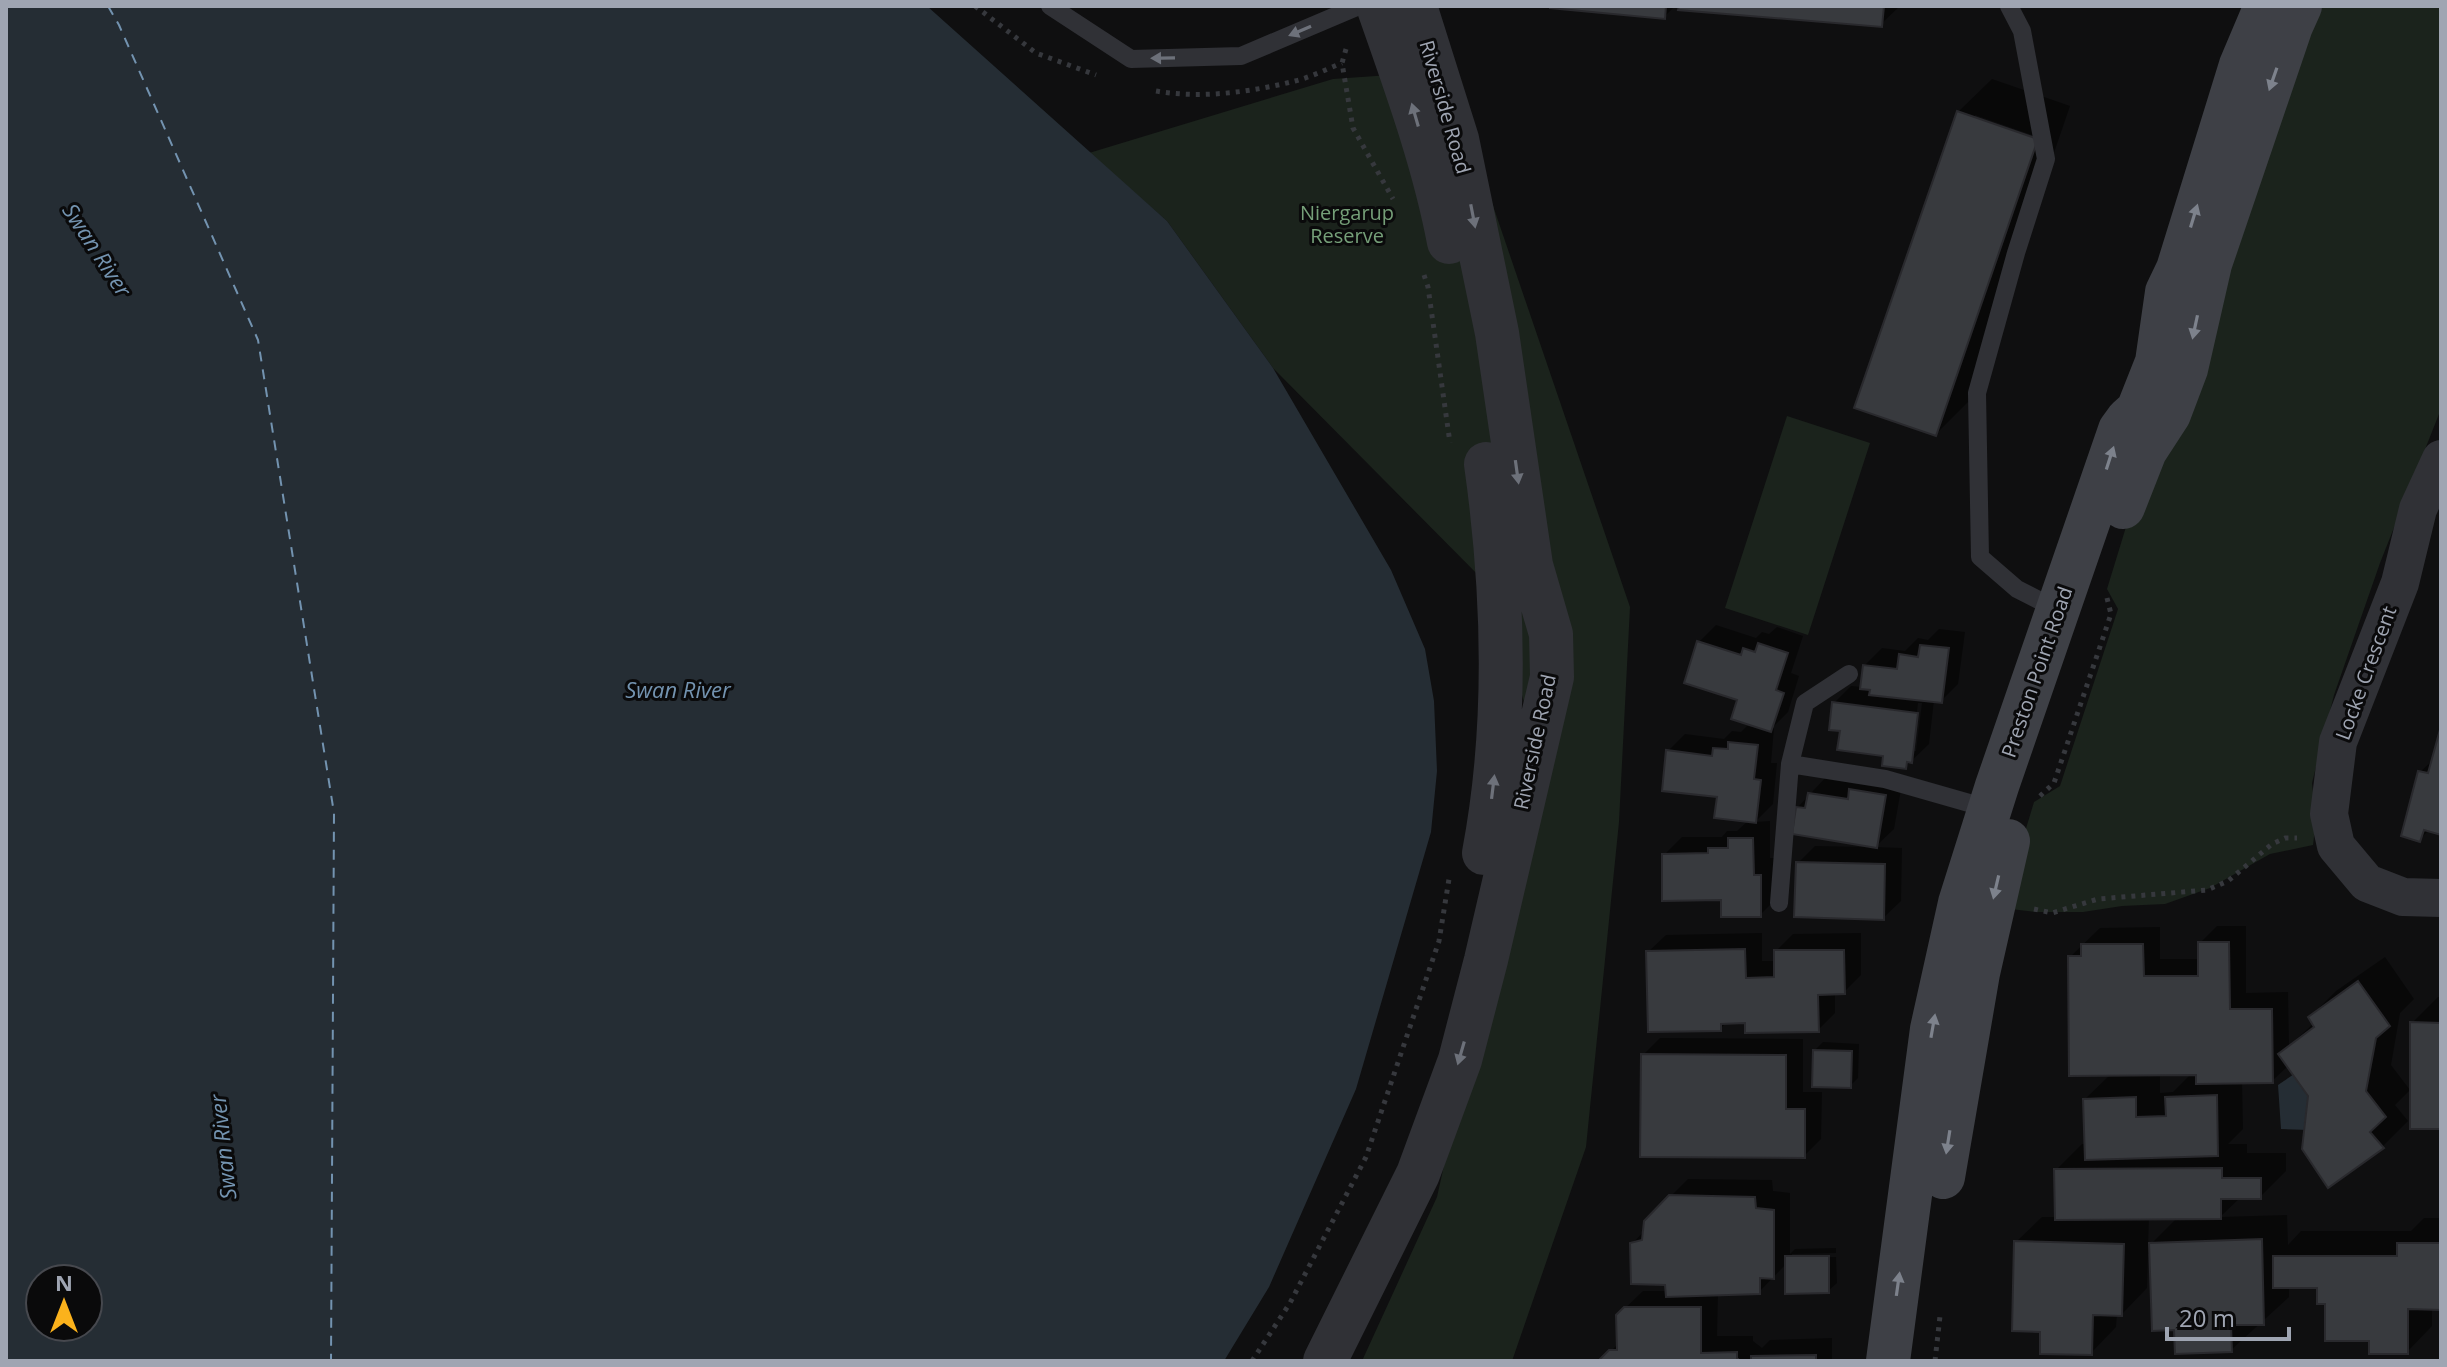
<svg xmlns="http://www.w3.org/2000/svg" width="2447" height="1367" font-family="'Open Sans',sans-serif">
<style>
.green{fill:#1b231c}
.water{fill:#252d34;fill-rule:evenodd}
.shadow{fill:#0007;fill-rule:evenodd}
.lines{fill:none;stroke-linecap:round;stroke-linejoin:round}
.ferry{stroke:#7393b0;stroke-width:2;stroke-dasharray:10 8;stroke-linecap:butt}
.building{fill:#383a3e;stroke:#29292d;stroke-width:2}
.path{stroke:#36383d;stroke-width:5;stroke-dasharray:4 6;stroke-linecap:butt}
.service{stroke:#303136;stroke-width:18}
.minor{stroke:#303136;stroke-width:38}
.tertiary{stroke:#303136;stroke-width:44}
.secondary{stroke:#3e4046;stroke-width:44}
.oneway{fill:#6d717a}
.oneway2{fill:#7d828c}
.labels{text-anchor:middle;stroke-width:6;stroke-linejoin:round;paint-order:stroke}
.street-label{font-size:20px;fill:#9fa5b2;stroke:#0a0a0b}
.park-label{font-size:20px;fill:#759f78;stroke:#0a0a0b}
.water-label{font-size:22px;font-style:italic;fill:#7393b0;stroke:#0a0a0b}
</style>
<rect width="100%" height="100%" fill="#0f0f10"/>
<!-- green -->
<path class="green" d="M2304,6H2441V409L2380,563L2334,695L2312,783L2316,821L2313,845L2270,854L2210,888L2165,904L2122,906L2083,912H2036L2002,908L2034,802L2060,786L2118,609L2107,589L2137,491Z
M1447,71L1630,607L1619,822L1586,1147L1512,1361H1362L1437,1197L1537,748L1492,589L1273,368L1167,221L1089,153L1333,79Z
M1787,416L1870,443L1808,635L1725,608Z"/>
<!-- water -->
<path class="water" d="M6,6H927L1167,221L1273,368L1391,570L1425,649L1434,701L1437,771L1431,832L1356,1089L1269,1287L1224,1361H6ZM40,1279H88V1327H40Z
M2297,1072L2311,1091L2309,1130L2281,1129L2278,1085Z"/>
<!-- shadow -->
<path class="shadow" d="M1552,6H1675L1664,17Z
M1681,6H1900L1881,24Z
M1992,79L2070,106L1969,401L1936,434L1958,112ZM1975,115L2049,141L2047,144L1975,119Z
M1716,625L1756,638L1762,632L1769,634L1777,627L1803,636L1791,673L1799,676L1788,712L1772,728H1774L1771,763H1777L1773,804L1755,822L1770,821V858H1777V898L1760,915L1723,898L1664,855L1682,837H1722L1727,831H1737L1749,820L1668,751L1685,734L1724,739L1732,731L1741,732L1747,726L1757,727L1740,699L1699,642Z
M1939,629L1965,632L1958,684L1941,701L1934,700L1929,744L1905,767L1842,729L1834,703L1851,686L1862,687L1865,665L1882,648L1905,651L1918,638L1928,640ZM1918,703H1922L1916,751H1912Z
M2441,732V833L2429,830L2420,839V772L2434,759Z
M1827,776L1903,778L1894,829L1875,847L1902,848L1901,901L1883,918L1798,863L1815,846L1866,847L1867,845L1797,808Z
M2217,926H2246V993L2288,992L2289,1046L2314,1023L2310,1017L2336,991L2385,957L2414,999L2400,1013L2391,1065L2410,1090L2395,1105L2408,1121L2382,1147L2310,1095L2289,1065L2272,1081H2242L2243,1129L2228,1144H2247V1153H2286V1171L2260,1197H2241L2220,1217L2287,1215L2288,1245L2301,1231H2411L2424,1218H2441V1308H2432V1326L2407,1352L2371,1339L2327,1302L2319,1286H2289V1297L2231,1350L2176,1328L2152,1254H2148L2147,1288L2122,1314H2117L2116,1327L2091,1353L2042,1330L2016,1242L2042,1217H2057L2056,1170L2082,1144H2087L2085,1099L2111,1074L2070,957L2100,928L2160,927V959H2200V943ZM2160,1073H2192L2173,1092L2160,1093ZM2149,1217H2178L2148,1247Z
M1762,933V961H1776V951L1793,934L1861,933V975L1844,992H1835V1013L1818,1030L1747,1021L1727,1022L1720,1029L1648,952L1666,935Z
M2438,997H2441V1127L2412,1023Z
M1660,1038L1803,1039V1092H1822L1821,1139L1804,1156L1643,1055Z
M1823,1042L1859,1044L1858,1078L1850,1086L1815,1050Z
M1688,1179L1772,1180L1773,1191L1790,1193V1254L1795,1249L1836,1248V1253L1792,1254V1258L1836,1257L1837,1283L1828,1291L1787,1263L1759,1292L1718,1293L1717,1336H1753V1341L1762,1348L1770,1340L1832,1338V1361H1601L1619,1343L1618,1315L1643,1291H1668L1666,1283L1632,1244L1645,1230V1222Z"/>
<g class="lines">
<!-- ferry -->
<path class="ferry" d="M108,6L119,25L258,340L334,813L331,1361"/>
</g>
<!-- building -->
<path class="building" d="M1550,6H1666L1665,19L1550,8Z
M1679,6H1884L1882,27L1678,10Z
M1957,111L2038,139L1936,436L1854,408Z
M1697,641L1741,655L1743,648L1755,652L1758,643L1788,653L1776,690L1784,693L1771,732L1731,719L1737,700L1684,683Z
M1920,645L1949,648L1942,703L1869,695L1870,690L1860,689L1863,665L1897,669L1899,654L1918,657Z
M1832,702L1918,713L1912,763L1907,762L1906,769L1882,766L1883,756L1837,750L1840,731L1829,730Z
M2441,726V835L2424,830L2420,842L2401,836L2418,771L2428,773Z
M1728,742L1758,745L1754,779L1761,780L1756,823L1714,818L1717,797L1662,791L1666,750L1712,756L1713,748L1728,749Z
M1849,789L1886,795L1877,848L1792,834L1796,807L1805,808L1808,793L1848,799Z
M1728,838H1753L1754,875H1761V917H1721V900L1662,901V854L1708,853V848H1728Z
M1796,862L1885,864L1884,920L1794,917Z
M2198,942H2229L2230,1009H2272L2273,1083L2196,1084V1075L2069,1076L2068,956H2081V944H2143L2144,976H2198Z
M1745,949L1746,978L1774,977V950H1844L1845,994L1818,995L1819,1032L1745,1033V1023L1721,1024V1031L1648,1032L1646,951Z
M2358,981L2390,1026L2376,1038L2366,1091L2386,1117L2370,1132L2384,1148L2328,1188L2302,1149L2308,1096L2278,1054L2314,1027L2308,1017Z
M2410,1022L2441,1023V1129H2410Z
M1813,1050L1852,1051L1851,1088L1812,1087Z
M1641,1054L1786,1055V1109H1805V1158L1640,1157Z
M2217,1095L2218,1156L2085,1160L2083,1099L2136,1097V1117L2166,1116L2165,1097Z
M2222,1168V1178H2261V1199H2221V1219L2055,1220L2054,1169Z
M1669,1195L1755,1197L1756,1208L1774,1210V1279L1760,1278V1294L1666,1297L1665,1285L1631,1284L1630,1243L1642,1240L1644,1221Z
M2262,1239L2264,1325H2231L2232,1352L2175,1354L2174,1330L2152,1331L2149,1243Z
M2014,1241L2124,1244L2122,1316L2093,1315L2092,1355L2040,1354V1332L2012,1331Z
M2397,1243H2441V1310L2408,1309V1354H2369V1341H2325V1304H2317V1288H2273V1256H2397Z
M1785,1256H1829V1293L1785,1294Z
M1624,1307H1701V1353L1737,1352V1358L1740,1361H1598L1609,1350H1617L1616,1315Z
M1816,1355V1361H1751V1356Z"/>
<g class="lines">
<!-- path -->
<path class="path" d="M975,6L1036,53L1096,75
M1346,49L1342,63L1353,128L1393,199
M1156,91C1201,99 1251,92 1295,81C1311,77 1327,69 1342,63
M1424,275L1428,287L1450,443
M2040,796L2054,783L2111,614L2107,598
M2034,909L2052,913L2098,899L2207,890L2228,881L2272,844L2285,838H2297
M1252,1361L1290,1303L1366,1157L1439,941L1449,879
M1935,1361L1940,1316"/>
<!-- service -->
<path class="service" d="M1050,6L1131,59L1241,56L1359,6
M2009,6L2022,31L2046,159L2016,253L1977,393L1980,557L2017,589L2058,610
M1790,764L1805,703L1849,674
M1779,903L1790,764L1885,779L1990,809"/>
<!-- minor -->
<path class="minor" d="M2441,459L2418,509L2400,583L2338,742L2329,814L2336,846L2367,883L2403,897L2441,898"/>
<!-- tertiary -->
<path class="tertiary" d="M1378,6C1405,83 1434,162 1449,242
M1484,853C1508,726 1504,592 1486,464
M1325,1361L1418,1174L1460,1060L1486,960L1552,677L1551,634L1531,565L1497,333L1457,139L1415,6"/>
<!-- secondary -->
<path class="secondary" d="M2123,507L2145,451L2169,414L2186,369L2210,264L2291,26L2300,6
M1943,1177L1978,973L2008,841
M1888,1361L1932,1029L1960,903L1997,786L2120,430L2128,419L2138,410L2157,362L2167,292L2178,269L2241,65L2266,6"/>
</g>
<!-- one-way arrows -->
<defs><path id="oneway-solid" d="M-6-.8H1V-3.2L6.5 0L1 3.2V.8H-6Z" transform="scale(2)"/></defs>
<g class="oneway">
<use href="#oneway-solid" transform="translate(1300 31) rotate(157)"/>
<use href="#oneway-solid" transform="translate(1163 58) rotate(179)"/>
<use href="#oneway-solid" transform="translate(1415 115) rotate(-106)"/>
<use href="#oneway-solid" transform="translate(1473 216) rotate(79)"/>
<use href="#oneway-solid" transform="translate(1517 472) rotate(82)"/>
<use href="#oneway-solid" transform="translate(1493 787) rotate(-83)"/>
<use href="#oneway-solid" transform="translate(1461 1053) rotate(106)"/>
</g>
<g class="oneway2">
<use href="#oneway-solid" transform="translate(2273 79) rotate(109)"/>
<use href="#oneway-solid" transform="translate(2194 216) rotate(-73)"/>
<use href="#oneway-solid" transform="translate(2195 327) rotate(102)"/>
<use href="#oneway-solid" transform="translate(2110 458) rotate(-72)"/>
<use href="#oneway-solid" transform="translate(1996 887) rotate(103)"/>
<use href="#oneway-solid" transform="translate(1933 1026) rotate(-80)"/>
<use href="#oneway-solid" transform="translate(1948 1142) rotate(99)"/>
<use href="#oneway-solid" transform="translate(1898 1284) rotate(-82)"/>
</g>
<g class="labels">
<!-- street labels -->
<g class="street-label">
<text transform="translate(1445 107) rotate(74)" y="7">Riverside Road</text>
<text transform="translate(2037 672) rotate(-71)" y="7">Preston Point Road</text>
<text transform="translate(2366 673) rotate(-70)" y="7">Locke Crescent</text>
<text transform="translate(1535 742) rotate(-78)" y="7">Riverside Road</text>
</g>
<!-- park labels -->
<g class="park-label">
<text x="1347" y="220">Niergarup<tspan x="1347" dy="23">Reserve</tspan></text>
</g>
<!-- water labels -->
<g class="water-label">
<text transform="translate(97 250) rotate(57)" y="8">Swan River</text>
<text x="678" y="698">Swan River</text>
<text transform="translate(223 1147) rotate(-96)" y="8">Swan River</text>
</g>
</g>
<!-- border -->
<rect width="2447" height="1367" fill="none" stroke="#9fa5b2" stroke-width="16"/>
<!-- north arrow -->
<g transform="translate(64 1303)"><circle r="38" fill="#0a0a0b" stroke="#46484e" stroke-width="2"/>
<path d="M0-6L14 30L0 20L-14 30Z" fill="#fbb21c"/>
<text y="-12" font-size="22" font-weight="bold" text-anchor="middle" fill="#9fa5b2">N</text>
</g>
<!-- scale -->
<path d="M2167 1327v12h122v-12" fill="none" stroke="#9fa5b2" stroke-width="4"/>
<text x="2179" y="1327" font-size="24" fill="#9fa5b2" stroke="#0a0a0b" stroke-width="6" paint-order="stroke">20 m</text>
</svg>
